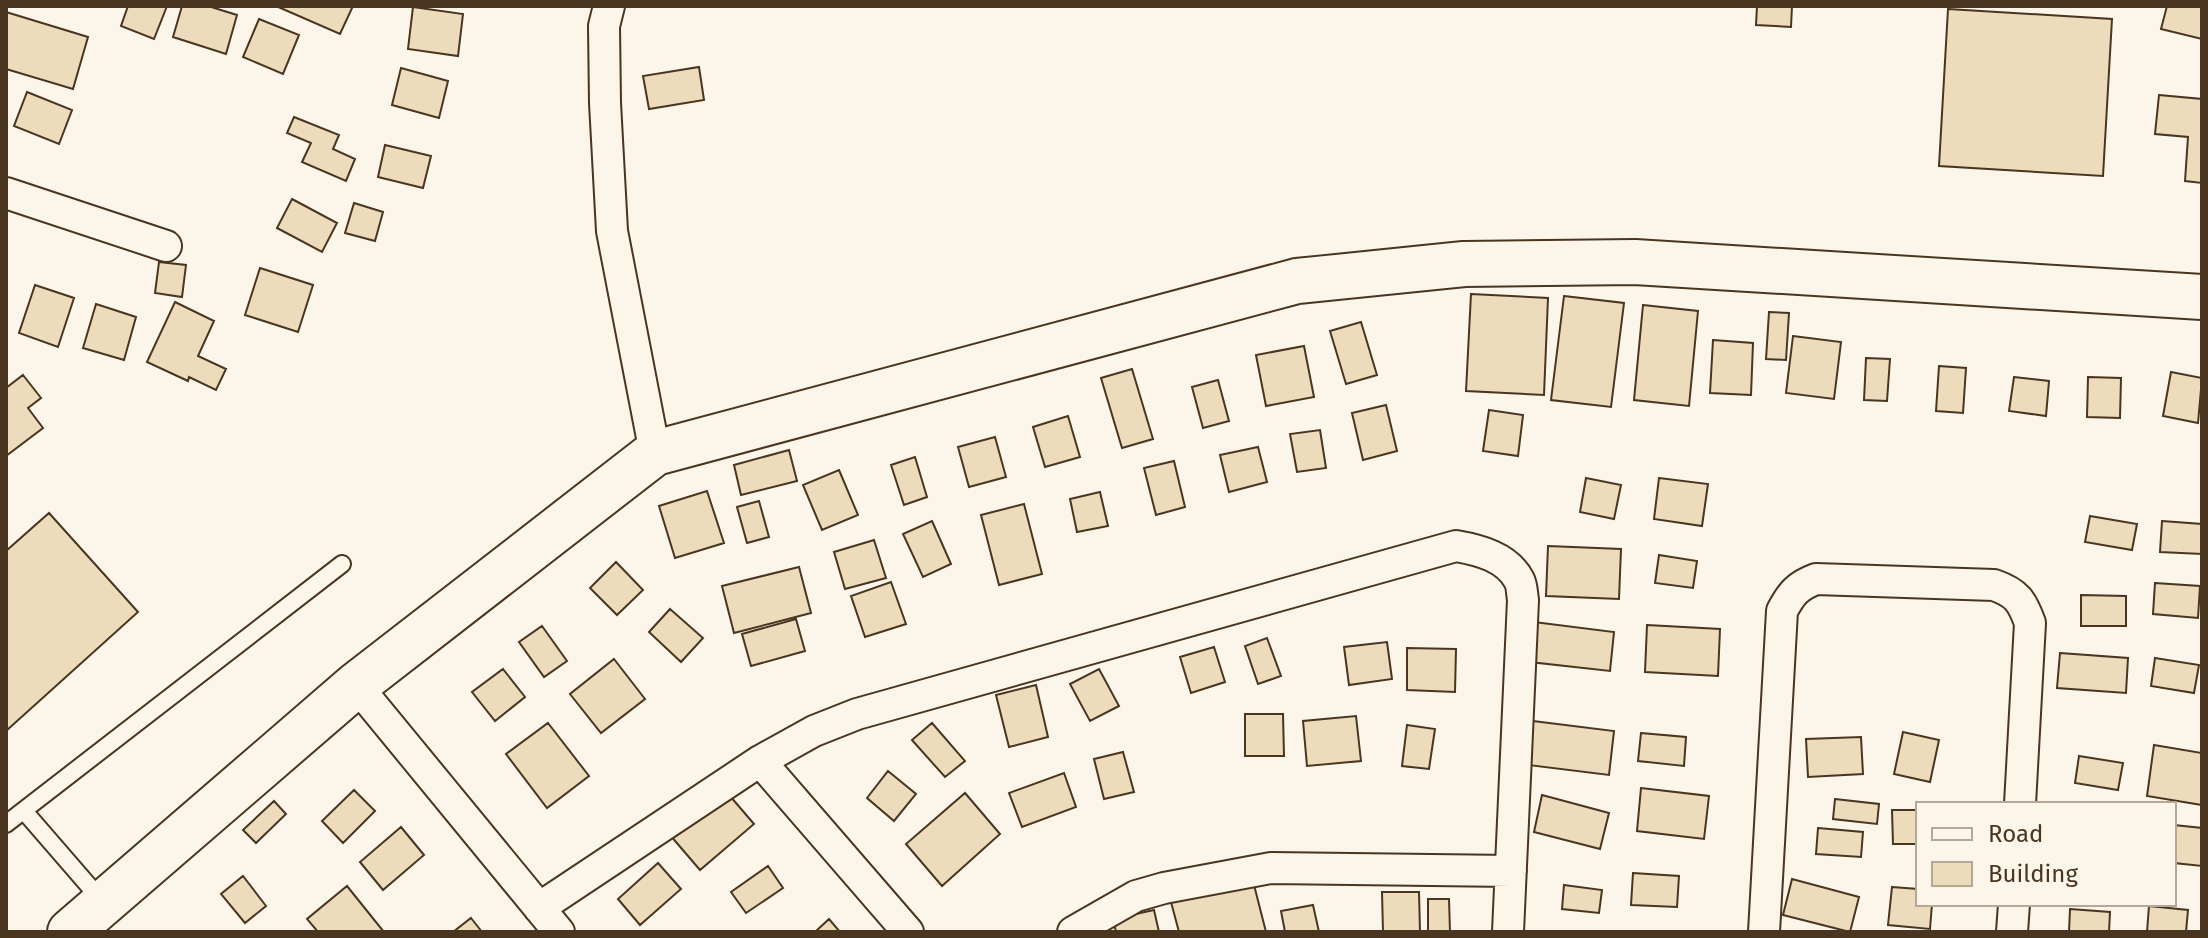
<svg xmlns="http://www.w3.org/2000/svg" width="2208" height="938" font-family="'Fira Sans',sans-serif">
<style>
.building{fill:#ecdcbc;stroke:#4a3520;stroke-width:2}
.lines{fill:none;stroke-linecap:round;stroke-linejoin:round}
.lane-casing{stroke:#4a3520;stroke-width:20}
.street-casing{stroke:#4a3520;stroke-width:34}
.secondary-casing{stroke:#4a3520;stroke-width:48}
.lane{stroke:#fbf6e9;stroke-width:16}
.street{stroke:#fbf6e9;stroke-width:30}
.secondary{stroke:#fbf6e9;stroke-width:44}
</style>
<rect width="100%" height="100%" fill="#fbf6e9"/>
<!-- building -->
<path class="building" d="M128,6H167L154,39L121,26Z
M182,6H208L237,15L226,54L173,37Z
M276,6H353L340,34Z
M1757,6H1792L1791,27L1756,25Z
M2167,6H2202V39L2161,29Z
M413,7L463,14L458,56L408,49Z
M1948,9L2112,19L2103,176L1939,166Z
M6,12L88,37L73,89L6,69Z
M259,19L299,35L283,74L243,57Z
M699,67L704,100L649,109L643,76Z
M401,68L448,81L439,118L392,105Z
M27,92L72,110L59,144L14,126Z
M2159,95L2202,99V183L2185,181L2188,137L2155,134Z
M294,117L339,135L333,149L355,159L346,181L302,162L311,143L287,133Z
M385,145L431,156L423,188L378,177Z
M292,199L337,223L322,252L277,228Z
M354,203L383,212L375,241L345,233Z
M159,262L186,265L182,297L155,293Z
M260,268L313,285L298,332L245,315Z
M35,285L74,298L58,347L19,333Z
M1471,294L1548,298L1544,395L1466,391Z
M1564,296L1624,303L1611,407L1551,400Z
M175,302L214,321L198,356L226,369L216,390L189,377L188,381L147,362Z
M96,304L136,317L124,360L83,348Z
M1643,305L1698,311L1689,406L1634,400Z
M1769,312L1789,313L1786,360L1766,359Z
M1361,322L1377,375L1346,384L1330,331Z
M1793,336L1841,342L1834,399L1786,393Z
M1713,340L1753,343L1751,395L1710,393Z
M1304,346L1314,397L1266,406L1256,355Z
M1866,358L1890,359L1887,401L1864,400Z
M1939,366L1966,368L1963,413L1936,411Z
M1132,369L1153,439L1122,448L1101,378Z
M2171,372L2202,378L2198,423L2163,416Z
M23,375L41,398L28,408L43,428L6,456V388Z
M2014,377L2049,381L2046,416L2009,411Z
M2088,377L2121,378L2120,418L2087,417Z
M1218,380L1229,421L1203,428L1192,387Z
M1386,405L1397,451L1363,460L1352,413Z
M1489,410L1523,415L1518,456L1483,451Z
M1068,416L1080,457L1045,467L1033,427Z
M1320,430L1326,468L1297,472L1290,434Z
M995,437L1006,477L969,487L958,447Z
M1258,447L1267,482L1229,492L1220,455Z
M789,450L797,481L741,495L734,465Z
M915,457L927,497L904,505L891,465Z
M1174,461L1185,507L1156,515L1144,468Z
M839,470L858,515L822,530L803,485Z
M1586,478L1621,485L1614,519L1580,512Z
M1659,478L1708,484L1702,526L1654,519Z
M707,491L724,543L675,558L659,506Z
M1100,492L1108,526L1077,532L1070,499Z
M759,501L769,537L747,543L737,507Z
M1024,504L1042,574L999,585L981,515Z
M49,513L138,612L6,731V551Z
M2090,516L2137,524L2132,550L2085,542Z
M932,521L951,564L923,577L903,534Z
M2162,521L2202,524V554L2160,552Z
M874,540L886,578L845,589L834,552Z
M1548,546L1621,549L1619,599L1546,596Z
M1659,555L1697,561L1693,588L1655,583Z
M616,562L643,590L617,615L590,588Z
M799,567L811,613L734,633L722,586Z
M891,582L906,624L865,637L851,596Z
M2155,583L2200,586L2198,618L2153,614Z
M2081,595L2126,596V626H2081Z
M670,609L703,638L681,662L649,632Z
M796,619L805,651L751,666L742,634Z
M1534,622L1614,632L1610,671L1530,662Z
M1647,625L1720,629L1718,676L1645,672Z
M542,626L567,661L544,677L519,642Z
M1267,638L1281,676L1258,684L1245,646Z
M1387,642L1392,679L1349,685L1344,647Z
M1214,647L1225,682L1191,693L1180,657Z
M1407,648L1456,649L1455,692L1407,690Z
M2060,653L2128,658L2126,693L2057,688Z
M2155,658L2199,665L2194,693L2151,686Z
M614,659L645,699L601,733L570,694Z
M503,669L525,697L495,721L472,692Z
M1099,669L1119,706L1090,721L1070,684Z
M1036,685L1048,737L1009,747L996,695Z
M1245,714H1283L1284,756H1245Z
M1356,716L1361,761L1307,766L1303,721Z
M1533,721L1614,731L1609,775L1528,765Z
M548,723L589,776L547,808L506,754Z
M932,723L965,761L945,777L912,740Z
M1407,725L1435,729L1429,769L1402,766Z
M1903,732L1939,740L1930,782L1894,774Z
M1641,733L1686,737L1684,766L1638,761Z
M1861,737L1863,774L1808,777L1806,739Z
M2154,745L2202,753V805L2147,796Z
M1123,752L1134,792L1104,799L1094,759Z
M2079,756L2123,763L2118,790L2075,783Z
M888,771L916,794L894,821L867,798Z
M1064,773L1076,807L1022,827L1009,793Z
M1641,788L1709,796L1704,839L1637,831Z
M724,789L754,824L700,870L670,835Z
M354,790L375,811L343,843L322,821Z
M965,793L1000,834L942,886L906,844Z
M1542,795L1609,813L1600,849L1534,832Z
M1835,799L1879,804L1877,824L1833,819Z
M274,801L286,814L256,843L243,830Z
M1892,810H1918V844H1893Z
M2174,825L2202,828V866L2174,863Z
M401,827L424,855L383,890L360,862Z
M1818,828L1863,832L1861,857L1816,854Z
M658,863L681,889L640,925L618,899Z
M768,866L783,888L746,913L731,892Z
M1633,873L1679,876L1677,907L1631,905Z
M243,876L266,906L245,923L221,894Z
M1792,879L1859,897L1850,932L1783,915Z
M1253,881L1266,932H1179L1171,902Z
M1564,885L1602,890L1599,913L1562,909Z
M347,886L384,932H318L307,919Z
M1892,887L1918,889V904H1932L1930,929L1888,925Z
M1382,892H1419L1420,932H1383Z
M1428,899H1449L1450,932H1428Z
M1313,905L1319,932H1285L1281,911Z
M2149,906L2188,910L2186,932H2147Z
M2070,909L2110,912L2109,932H2069Z
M1154,910L1159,932H1116L1113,919Z
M471,918L482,932H453Z
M829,919L840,932H815Z"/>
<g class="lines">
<defs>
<path id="lane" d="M24,811L102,901
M6,824L342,564"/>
<path id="street" d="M609,6L604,26L605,103L612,231L655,453
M6,193L166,246
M356,685L559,932
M760,761L908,932
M539,908L760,761L814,731L857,714L1456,546C1479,550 1507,557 1519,580C1522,585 1522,594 1523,600L1508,932
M1073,932L1136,896L1164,888L1271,868L1511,871
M1764,932L1782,611C1791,594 1797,586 1816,579L1994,585C2017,593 2022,601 2030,623L2020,804
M2012,932L2014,904"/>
<path id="secondary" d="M70,932L356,685L655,453L1297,281L1464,264L1635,262L2202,297"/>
</defs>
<!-- lane casing -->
<use href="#lane" class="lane-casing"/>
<!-- street casing -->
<use href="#street" class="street-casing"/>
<!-- secondary casing -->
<use href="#secondary" class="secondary-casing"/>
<!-- lane -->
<use href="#lane" class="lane"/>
<!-- street -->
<use href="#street" class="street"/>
<!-- secondary -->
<use href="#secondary" class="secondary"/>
</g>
<!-- border -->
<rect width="2208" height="938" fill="none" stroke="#4a3520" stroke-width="16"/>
<!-- legend -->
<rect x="1916" y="802" width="260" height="104" fill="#fbf6e9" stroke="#b4a999" stroke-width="2"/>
<rect x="1932" y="828" width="40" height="12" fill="#fbf6e9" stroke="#b4a999" stroke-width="2"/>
<text x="1988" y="842" font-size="24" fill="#4a3520">Road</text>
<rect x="1932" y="862" width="40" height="24" fill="#ecdcbc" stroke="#b4a999" stroke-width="2"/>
<text x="1988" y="882" font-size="24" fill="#4a3520">Building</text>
</svg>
